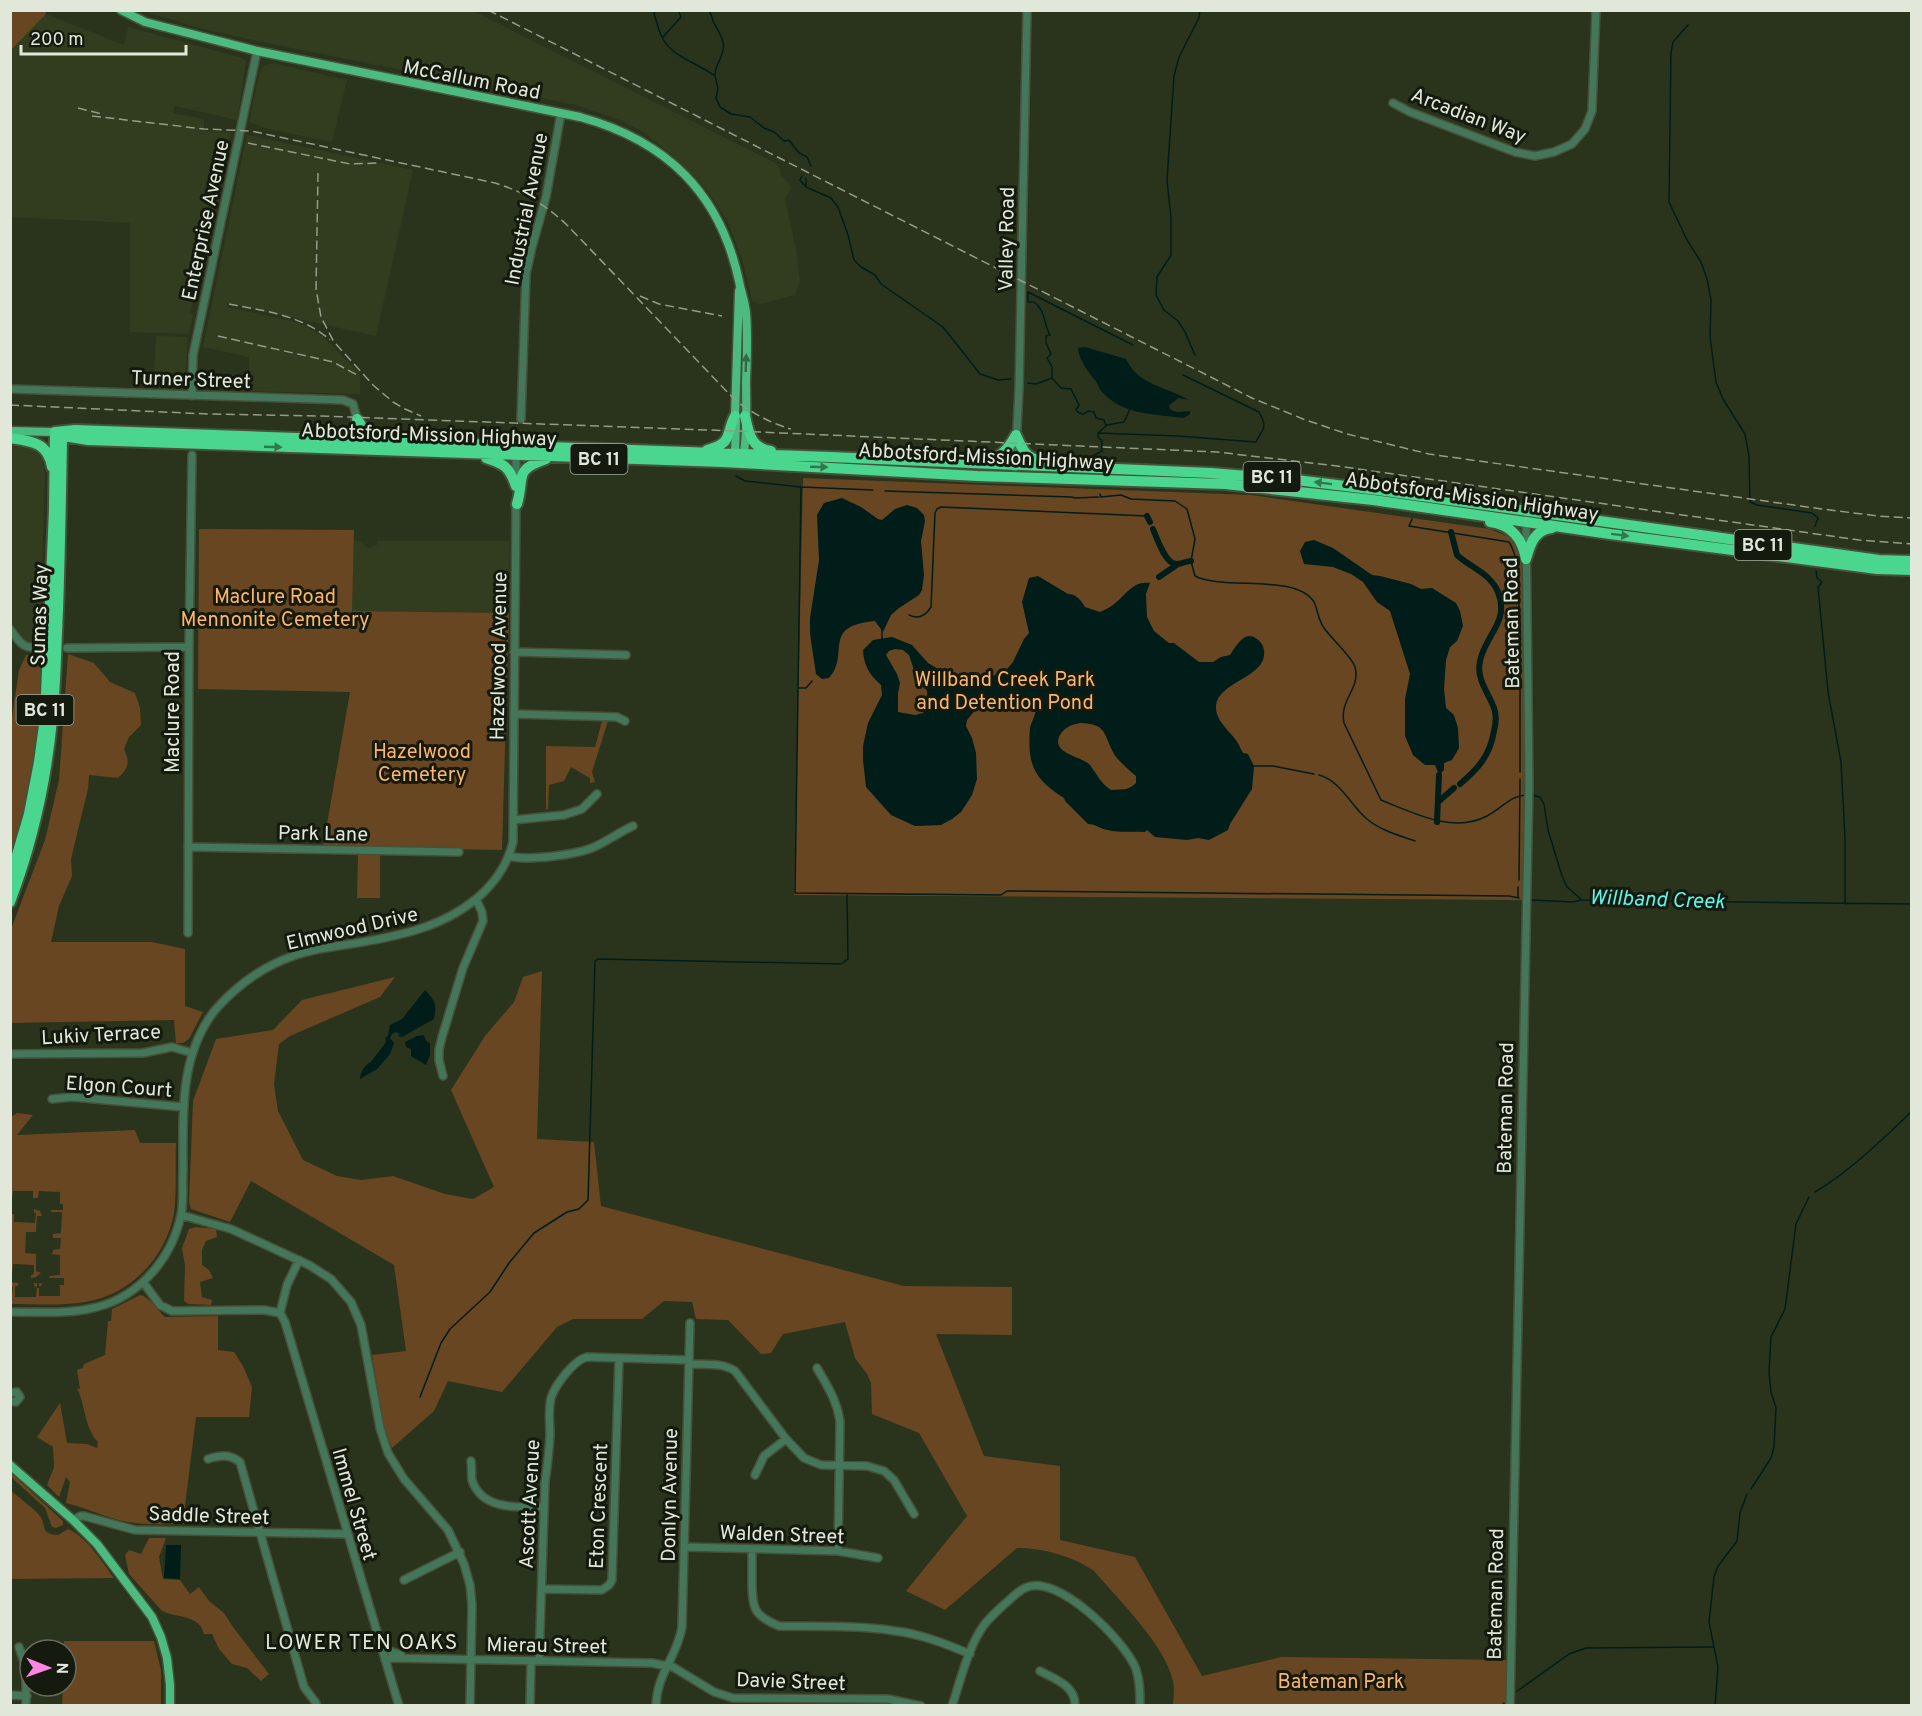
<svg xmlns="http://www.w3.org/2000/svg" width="1922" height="1716" font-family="Overpass,sans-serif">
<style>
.built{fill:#323d1f}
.green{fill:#674621}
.water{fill:#001d1a;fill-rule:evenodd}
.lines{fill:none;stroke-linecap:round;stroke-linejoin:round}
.stream{stroke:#001d1a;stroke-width:1.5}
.canal{stroke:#001d1a;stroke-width:6}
.minor-casing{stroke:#47513a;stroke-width:10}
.major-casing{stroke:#47513a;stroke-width:11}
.highway-casing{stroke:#47513a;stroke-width:14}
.minor{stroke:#447659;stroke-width:7}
.major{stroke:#4bbb7f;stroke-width:8}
.highway{stroke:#4ad68e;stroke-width:10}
.rail{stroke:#949c89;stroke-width:1.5;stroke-dasharray:9 4.5;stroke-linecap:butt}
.oneway{fill:#306a47}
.oneway2{fill:#30784e}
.labels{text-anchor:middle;stroke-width:6;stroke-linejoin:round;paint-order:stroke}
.shield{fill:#151a0f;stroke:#a4aa9c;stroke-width:1.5}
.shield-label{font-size:18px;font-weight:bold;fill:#e1e8d9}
.street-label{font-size:20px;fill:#e1e8d9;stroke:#151a0f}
.park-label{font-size:20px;fill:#ffb566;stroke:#151a0f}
.water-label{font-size:21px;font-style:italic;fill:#5ef5e8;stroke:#151a0f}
.neighbourhood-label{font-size:21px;letter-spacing:1.5px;fill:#e1e8d9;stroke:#151a0f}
</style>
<rect width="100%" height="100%" fill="#2a341c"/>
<!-- built -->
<path class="built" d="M143,11H473L777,164L783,178L792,187L785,199L797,254L800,281L795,295L760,304L752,301L743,262L728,222L707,190L681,163L645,133L618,119L576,105L267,43L204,29Z
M46,14L124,45L128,27L242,58L246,61L237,120L175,106L173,113L204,119V131L231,132L190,314L193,315L189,334L130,332V223L11,217V50Z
M272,63L347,80L332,142L269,129L249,122L260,71L264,66Z
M247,135L413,170L376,336L227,303V307L299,323L322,336L360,374V394L249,391V357L203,347Z
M156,336L188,337L184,390L153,388Z
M10,446L29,447L36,452L42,458L45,474L40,644H29L23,639L11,621Z
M353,541H361L366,547L369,548L377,545L378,541H509V613L352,611Z"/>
<!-- green -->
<path class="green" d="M11,10L45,11L46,14L11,50Z
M803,478L1251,495L1489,529L1515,539L1523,560L1524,625L1525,801L1522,900L794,895Z
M199,529L354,530L352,611L509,613L502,850L323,847L350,692L198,689Z
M68,654L94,663L110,682L135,693L140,708L141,725L129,737L124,749C130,762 129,768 118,778L89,775L88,789L71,859L72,876L59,906L51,942H152L185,949V1006L203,1012L189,1039L183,1043H176L174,1020L11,1023V929L45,840L59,780Z
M26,655H35L43,657L40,718L34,760L28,797L11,863V724L19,670Z
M602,721H608L592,772L595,782L590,783V778L571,767L564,781L549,785L548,809L546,810V746L595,747Z
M358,854H380V898H357Z
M542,971L537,1139L594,1142L601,1206L904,1286L1012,1287V1335L936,1334L984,1456L1060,1466V1540L1135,1557L1202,1676L1281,1657L1509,1660L1508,1705H1173C1173,1698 1175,1689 1173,1682C1167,1647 1117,1598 1094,1571C1073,1556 1042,1548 1017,1548L945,1610L906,1591L967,1516L919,1433L872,1414L871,1383L867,1374L855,1358L845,1322L783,1334L771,1353L761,1354L728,1320L696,1319L692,1302L664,1301L642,1319H573L557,1327L502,1392L448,1381L434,1411L392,1448L384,1427L372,1355L406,1351L394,1265L251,1181L230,1222L191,1209L189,1202L193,1101L216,1039L273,1030L302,1000L395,977L380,997L290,1036L279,1044L274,1084L278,1111L303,1160L337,1176L361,1180L393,1176L445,1194L473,1199L494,1187L451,1090L485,1036L514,1002L523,977Z
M17,1113L33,1115L17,1135L135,1130L140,1143H176C175,1166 177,1190 174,1213C166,1258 130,1295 85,1302C61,1306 35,1304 11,1304L13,1287L11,1286V1282L18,1283V1286H15V1297H36L37,1287L34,1286V1283H37V1288H39V1283H42L41,1286H39V1296H60V1286L58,1285H64V1278H49L50,1276L60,1275V1255L52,1254L53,1250L60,1249L61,1238H53V1234L61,1233L62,1212H51V1210H63V1204H60V1192L39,1191L38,1198H33V1191H13L12,1199H11V1117Z
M34,1209L40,1211L42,1216H37L36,1232H26L25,1253L36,1254V1271L41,1273L36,1277L31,1278V1275L34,1274V1265L13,1264L12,1275H11V1214H14V1222L35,1223L36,1213H34Z
M196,1227L216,1229L217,1237L206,1241L202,1250V1265L209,1270L213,1278L200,1282L202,1297L212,1300L211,1305L188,1304L184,1301L185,1265L182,1248L189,1229Z
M140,1295C150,1297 158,1311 165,1317L218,1316V1350L234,1352L243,1366L252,1387L249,1417H196L185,1506V1524C162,1524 138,1526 115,1519C98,1514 83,1507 66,1503L70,1482L66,1477L59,1497L47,1485L54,1467L53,1447L37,1437L60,1403L67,1443L87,1444L97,1448L98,1442C84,1427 86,1407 77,1388L80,1389L77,1370L83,1368L84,1364L105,1355L108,1321H111L112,1309Z
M11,1473L63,1521V1525L56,1528L52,1527L45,1508L11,1477Z
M10,1490C18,1497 35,1509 40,1516C47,1525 39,1534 58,1535L68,1529C87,1537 102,1562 114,1578L11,1579Z
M149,1538H166L159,1557L163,1579L180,1580L190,1594L199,1587L209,1601L224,1613L233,1627L269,1674L261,1681L247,1668L232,1664L219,1649L212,1634H204C199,1613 175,1619 161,1610L129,1574L125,1555L129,1550L141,1554Z
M64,1641H154L161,1670V1705H62L63,1686H66V1650H63Z"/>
<!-- water -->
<path class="water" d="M1085,347L1126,359C1138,385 1167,387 1189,400L1179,398L1169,405L1170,409C1176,414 1182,411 1190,411V414L1184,418C1156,414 1124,416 1102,392C1099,389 1098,384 1095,380C1088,372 1079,360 1078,348Z
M842,498L861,507L878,519L882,520L895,509L907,505L917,508L924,515L925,521L921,541L924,575L922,590L919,595L899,608L891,615L883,632L875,621C820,626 851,654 829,678L822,679L816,674L810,634V618L819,560L817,515L824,503Z
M1314,540L1333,548L1372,575L1380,576L1411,584L1421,589L1432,588L1456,603L1460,611L1463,626L1457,641L1450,647L1446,660L1444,689L1446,708L1454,715L1458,728L1459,748L1452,760L1444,763V770L1439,775L1435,765H1425L1413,755L1405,736V699L1410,674L1390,611L1377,602L1363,582L1351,574L1333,567L1304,564L1300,551L1305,542Z
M1038,576L1068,594C1076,594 1081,600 1085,607L1100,612C1104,610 1109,608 1113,605C1125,596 1133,580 1150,583L1146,594L1147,617L1154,631L1169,643H1174L1199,662H1213L1221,657L1230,655C1236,646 1245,629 1257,639C1261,642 1263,645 1264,650C1268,678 1218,681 1216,706C1215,722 1232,732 1239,745C1240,747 1241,750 1243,753L1248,754L1254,766L1252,789L1230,824L1228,830L1209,840L1198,838L1187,840L1155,837L1147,830L1145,832C1132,831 1120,833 1108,830C1100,829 1096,824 1088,824L1065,801L1064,798C1034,779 1027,765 1030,728C1031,723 1035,716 1036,710C1036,706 1026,700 1022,698C1010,694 996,705 981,703L967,720L966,726L972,738L976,753L977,779L972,795L961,812L952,819L941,825L915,826L891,815L866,787L863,760V746L868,723L882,695L881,685C869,674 864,666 863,650L873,640L892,637L912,645L928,663L950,676L967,681L989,678L1007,669L1013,662L1024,639L1029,633L1022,602L1029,578ZM895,649L903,650L909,655L916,676L927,691L928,706L923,713L915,715L898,712V693L900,683L897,674L886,655L889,651ZM1080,723C1106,724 1103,732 1113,752C1115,758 1132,773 1136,776V783C1128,791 1122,789 1111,790C1102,785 1096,773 1090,765C1082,756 1050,754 1060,735C1065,727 1071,725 1080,723Z
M425,990C435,1001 437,1003 434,1019L402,1037L398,1036L400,1034L396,1032L392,1034L390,1038L394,1043L390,1054L377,1069L360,1079C360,1073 365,1064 371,1062L386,1042L385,1038L388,1036L390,1025L402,1019Z
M424,1035L426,1041L430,1043V1055L426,1065L411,1056V1049L406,1047L405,1042L417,1036Z
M166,1545H181L180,1579L164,1578Z"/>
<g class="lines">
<!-- stream -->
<path class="stream" d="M655,10L654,14C657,21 658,30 662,37C671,57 698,63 715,76L718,88L716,98L720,107L731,114L750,117L764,128L774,132L784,141L789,140L799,153L807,157L811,166
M709,10C712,15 712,20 715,25C721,36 727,43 721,57C718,64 715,67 715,76
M1688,25L1673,42L1671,52L1669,202L1687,240L1701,262L1707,279L1711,300L1710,337L1716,382L1723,399L1745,434L1749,456L1750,502L1757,505L1812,513L1818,518L1815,526
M663,37L681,17L678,10
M802,176L800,180L806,187
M806,178V187L831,198L838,207L848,235L854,260L861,267L875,275L881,284L943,327L980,374L998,380L1011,379
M1195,355L1185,332L1178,321L1164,310L1156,295L1157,277L1171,255V218L1167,180L1174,76L1179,57L1199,18L1200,10
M1052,378V367L1047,358L1051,354L1046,343V336L1050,335C1043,323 1046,311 1034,302H1028V292L1133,345
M1028,383L1036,384L1052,378L1061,388L1071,389L1079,405L1076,410L1079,413L1084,414L1088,411L1094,412L1096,418L1104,420L1106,426L1098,433V437L1102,441V451L1091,457
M1107,425L1124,422L1130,409
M1098,433L1178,436L1256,442C1263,428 1268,428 1259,412L1183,375
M736,476L745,481L801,487L873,490
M801,487L795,893L1001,895L1007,891L1509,896L1519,898
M885,491L1072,497L1075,498L1099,497
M1100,494L1101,497L1121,495L1131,499L1175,501L1187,509L1195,539L1191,561L1195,576C1225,591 1295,573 1314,602C1318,610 1318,620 1324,628C1330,637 1353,658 1355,667C1361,689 1339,699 1344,723L1381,800C1414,813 1453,834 1487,816C1501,809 1511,795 1527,795
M1412,519L1409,526L1509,542C1521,561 1520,597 1518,620L1520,623V772
M1816,571L1817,578L1822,582L1818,587L1828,692L1841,762L1845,838V904
M909,615C919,620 926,615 931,607L935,513L937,509L941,507L1147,516
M882,640V630
M799,688H806L812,681
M1254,766H1273L1314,774
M1319,775C1341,781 1351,806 1367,819C1381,831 1399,835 1415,841
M1532,795L1540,797L1544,804L1548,830L1562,876L1567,887L1582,900L1912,904
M1519,880L1520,779
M1518,898V887
M1531,900L1573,902L1581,900
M1815,1192C1850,1171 1882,1140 1912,1111
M420,1397L441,1343L450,1329L490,1292L509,1263L534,1233L567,1212L579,1209L588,1200L595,961L598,959L841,964L848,959L847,895
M1751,1489L1771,1458L1774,1447L1776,1408L1771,1392L1769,1372L1771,1337L1785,1309L1796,1224L1809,1197
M1516,1692L1569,1654L1586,1648L1713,1647
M1502,1706L1504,1703
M1715,1706L1718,1667L1709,1622L1714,1577L1718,1566L1737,1541L1740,1513L1747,1494"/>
<!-- canal -->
<path class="canal" d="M1147,516L1150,522
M1153,529C1157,539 1166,565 1177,564C1182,564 1186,561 1191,561
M1451,532L1457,555C1471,568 1490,573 1498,592C1510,622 1485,635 1480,661C1476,679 1488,692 1494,708C1497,716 1496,723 1494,731C1490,755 1479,768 1460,784
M1159,577L1178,564
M1438,802L1454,788
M1437,822L1439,775"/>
<defs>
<path id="minor" d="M1393,103L1410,112L1515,152L1535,156L1554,152L1572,144L1585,129L1592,111L1596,10
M10,389L343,400L353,404L357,419
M192,396L193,355L257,51
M521,419L526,274L532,247L546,197L561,113
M1015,468L1019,389L1027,10
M516,481V455
M10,629C20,642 21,648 39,648
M67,648L189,647
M514,652L626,655
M514,714L617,717L625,721
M513,820L564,815L582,809L597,794
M188,847L459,852
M509,856C528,861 574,855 592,848C607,842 619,832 633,826
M188,933L189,647L192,455
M10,1054L143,1053L172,1047L192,1053
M443,1076L439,1060V1050L442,1037L463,968L483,921L482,912L476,899
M52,1099L72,1097L183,1107
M181,1215L231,1229L309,1265L331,1279L351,1302L361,1325L380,1428L388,1453L404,1479L448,1530L464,1564L470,1585L472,1605L470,1706
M299,1260L287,1285L280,1313L285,1322L399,1706
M143,1282L160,1305L172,1311L264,1310L280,1313
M10,1312C36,1312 62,1314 88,1309C135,1301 171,1262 181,1215C184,1201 182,1185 183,1170C183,1115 179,1054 216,1009C238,984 262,967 293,956C312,949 332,947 351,944C400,936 447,927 484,892C498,878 508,863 513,842L516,501
M689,1364C704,1365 722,1362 735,1371L786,1439L804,1458L821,1465L867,1466L884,1471L894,1480L914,1514
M817,1368C827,1386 837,1400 840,1421L838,1551
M10,1393L17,1392L20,1397L16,1402L10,1401
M208,1459C220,1455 230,1454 240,1462L304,1687L316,1703
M471,1461C472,1467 471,1475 472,1480C482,1511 519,1507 544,1507
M755,1475L764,1456L786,1439
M73,1520L81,1516H84L135,1530L347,1534
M685,1547L838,1551L878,1558
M752,1549C752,1560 752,1571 752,1583C752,1608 754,1616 779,1626C817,1627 857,1625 895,1631C921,1634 946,1644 970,1654
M404,1580L460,1552
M542,1589L602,1590L609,1585L612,1580L619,1358
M381,1641L390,1651L401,1655
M19,1647L26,1668V1706
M385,1660L391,1658L651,1663L673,1667L714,1692L733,1698L888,1699L921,1706
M539,1661L545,1483C547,1468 549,1452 550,1436C550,1424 548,1410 551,1398C555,1385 574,1360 587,1357L689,1360
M1040,1671C1055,1679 1076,1686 1075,1706
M10,1695L27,1696
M530,1706L531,1661
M656,1706C657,1672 677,1658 682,1627L690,1323
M952,1706C961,1679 968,1647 984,1625C991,1616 999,1609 1007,1602C1013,1597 1018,1591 1025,1588C1057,1572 1125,1641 1136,1669C1140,1681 1140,1693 1140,1706
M1510,1706L1529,786L1526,520"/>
<path id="major" d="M121,10L145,22L257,51L580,117C667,141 720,193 739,281C741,292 745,302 746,313C748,335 747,358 746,381C746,398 748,446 742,459
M10,431L55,432
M737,457L735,454L736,422L735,416L739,291
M10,1465L73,1520L97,1544L152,1617L161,1637L167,1658L170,1685V1706"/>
<path id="highway" d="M745,416C749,434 751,448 771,451
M357,419L366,433L379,436
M58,435L88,440L723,462L977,476L1225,484L1373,500L1610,534L1877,569L1912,570
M1016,435C1022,449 1026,459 1042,461
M10,438C31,441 48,442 52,467
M707,450C734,443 725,434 735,416
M486,458C504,464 509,466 516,486
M986,461C1002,457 1008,449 1016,435
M517,504C525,477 513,470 546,459
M1490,522C1512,525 1522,538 1526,559
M1527,556C1531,541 1536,530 1552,528
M10,879L29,814L39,762L45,718L54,510L55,432L75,430L830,457L1211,473L1296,480L1378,490L1879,560L1912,561
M10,902C32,844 46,782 52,720C56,683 56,646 58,610C60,553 61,497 62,440"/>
</defs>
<!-- minor casing -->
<use href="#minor" class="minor-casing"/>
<!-- major casing -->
<use href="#major" class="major-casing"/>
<!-- highway casing -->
<use href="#highway" class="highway-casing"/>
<!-- minor -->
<use href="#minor" class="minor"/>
<!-- major -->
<use href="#major" class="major"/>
<!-- highway -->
<use href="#highway" class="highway"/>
<!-- rail -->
<path class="rail" d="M488,10L1252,398L1303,419L1347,434L1429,454L1822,509L1878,516L1912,518
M78,108L102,114
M92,116L204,129L251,131L495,183C524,192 546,205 568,226L735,400C752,413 770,423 791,429
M248,143L350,164L380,163
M318,173L316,289L321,317L334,342L373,385L393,402L405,409L421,416
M640,296L659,304L722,316
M229,304C264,311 302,315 330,340
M218,336L333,362L357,375
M10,405L208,414L319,416L736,431L1217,452L1337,466L1859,540L1912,544"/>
</g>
<!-- one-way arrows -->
<defs><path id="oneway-solid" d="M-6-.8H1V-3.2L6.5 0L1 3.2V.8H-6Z" transform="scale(1.5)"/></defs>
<use class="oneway" href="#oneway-solid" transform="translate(746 363) rotate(-88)"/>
<g class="oneway2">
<use href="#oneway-solid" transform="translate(273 447) rotate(2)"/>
<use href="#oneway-solid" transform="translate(819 467) rotate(2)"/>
<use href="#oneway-solid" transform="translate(1323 483) rotate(-173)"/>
<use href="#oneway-solid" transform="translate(1620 535) rotate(7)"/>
</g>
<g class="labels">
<!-- shield labels -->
<g class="shield">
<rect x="570.5" y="444" width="57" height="30" rx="4.5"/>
<rect x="1243.5" y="462" width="57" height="30" rx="4.5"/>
<rect x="1734.5" y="530" width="57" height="30" rx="4.5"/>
<rect x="16.5" y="695" width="57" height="30" rx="4.5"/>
</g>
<g class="shield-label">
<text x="599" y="465">BC 11</text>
<text x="1272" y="483">BC 11</text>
<text x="1763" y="551">BC 11</text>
<text x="45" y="716">BC 11</text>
</g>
<!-- street labels -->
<g class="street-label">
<text transform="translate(472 79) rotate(11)" y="7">McCallum Road</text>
<text transform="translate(1469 115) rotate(21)" y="7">Arcadian Way</text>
<text transform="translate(526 209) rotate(-79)" y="7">Industrial Avenue</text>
<text transform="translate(205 220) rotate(-78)" y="7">Enterprise Avenue</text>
<text transform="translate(1006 239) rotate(-89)" y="7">Valley Road</text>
<text transform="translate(191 379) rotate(2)" y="7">Turner Street</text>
<text transform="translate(429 434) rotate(2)" y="7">Abbotsford-Mission Highway</text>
<text transform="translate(986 456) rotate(3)" y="7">Abbotsford-Mission Highway</text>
<text transform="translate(1472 496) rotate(8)" y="7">Abbotsford-Mission Highway</text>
<text transform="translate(39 615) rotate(-88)" y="7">Sumas Way</text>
<text transform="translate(1511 623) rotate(-91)" y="7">Bateman Road</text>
<text transform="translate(498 656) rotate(-89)" y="7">Hazelwood Avenue</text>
<text transform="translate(172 712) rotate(-90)" y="7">Maclure Road</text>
<text transform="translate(323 833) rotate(1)" y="7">Park Lane</text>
<text transform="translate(352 928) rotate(-13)" y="7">Elmwood Drive</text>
<text transform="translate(101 1034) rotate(-3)" y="7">Lukiv Terrace</text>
<text transform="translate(119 1086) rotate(4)" y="7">Elgon Court</text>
<text transform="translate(1505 1108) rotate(-89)" y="7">Bateman Road</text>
<text transform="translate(669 1495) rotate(-89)" y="7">Donlyn Avenue</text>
<text transform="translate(355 1504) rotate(74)" y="7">Immel Street</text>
<text transform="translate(529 1504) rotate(-87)" y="7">Ascott Avenue</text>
<text transform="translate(598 1506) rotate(-88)" y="7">Eton Crescent</text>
<text transform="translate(209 1515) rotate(2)" y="7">Saddle Street</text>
<text transform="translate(782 1534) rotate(2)" y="7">Walden Street</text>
<text transform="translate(1495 1594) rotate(-89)" y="7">Bateman Road</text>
<text transform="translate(547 1645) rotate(1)" y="7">Mierau Street</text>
<text transform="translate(791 1681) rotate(2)" y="7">Davie Street</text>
</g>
<!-- park labels -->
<g class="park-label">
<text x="275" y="603">Maclure Road<tspan x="275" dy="23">Mennonite Cemetery</tspan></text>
<text x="1005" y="686">Willband Creek Park<tspan x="1005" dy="23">and Detention Pond</tspan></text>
<text x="422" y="758">Hazelwood<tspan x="422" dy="23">Cemetery</tspan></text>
<text x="1341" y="1688">Bateman Park</text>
</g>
<!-- water labels -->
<g class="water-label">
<text transform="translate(1657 899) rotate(2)" y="7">Willband Creek</text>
</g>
<!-- neighbourhood labels -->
<g class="neighbourhood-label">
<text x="362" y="1649">LOWER TEN OAKS</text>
</g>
</g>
<!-- border -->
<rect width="1922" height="1716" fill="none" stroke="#e1e8d9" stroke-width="24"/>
<!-- north arrow -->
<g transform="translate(48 1668) rotate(91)"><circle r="28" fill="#151a0f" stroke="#676c60" stroke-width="1.5"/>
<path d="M0-4.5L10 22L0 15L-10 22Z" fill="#fd86e2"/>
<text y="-9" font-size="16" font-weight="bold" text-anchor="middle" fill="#e1e8d9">N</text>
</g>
<!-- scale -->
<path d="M21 45v9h165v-9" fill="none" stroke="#e1e8d9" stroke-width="3"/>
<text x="30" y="45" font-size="18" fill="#e1e8d9" stroke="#151a0f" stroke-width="4.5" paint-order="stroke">200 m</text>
</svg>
